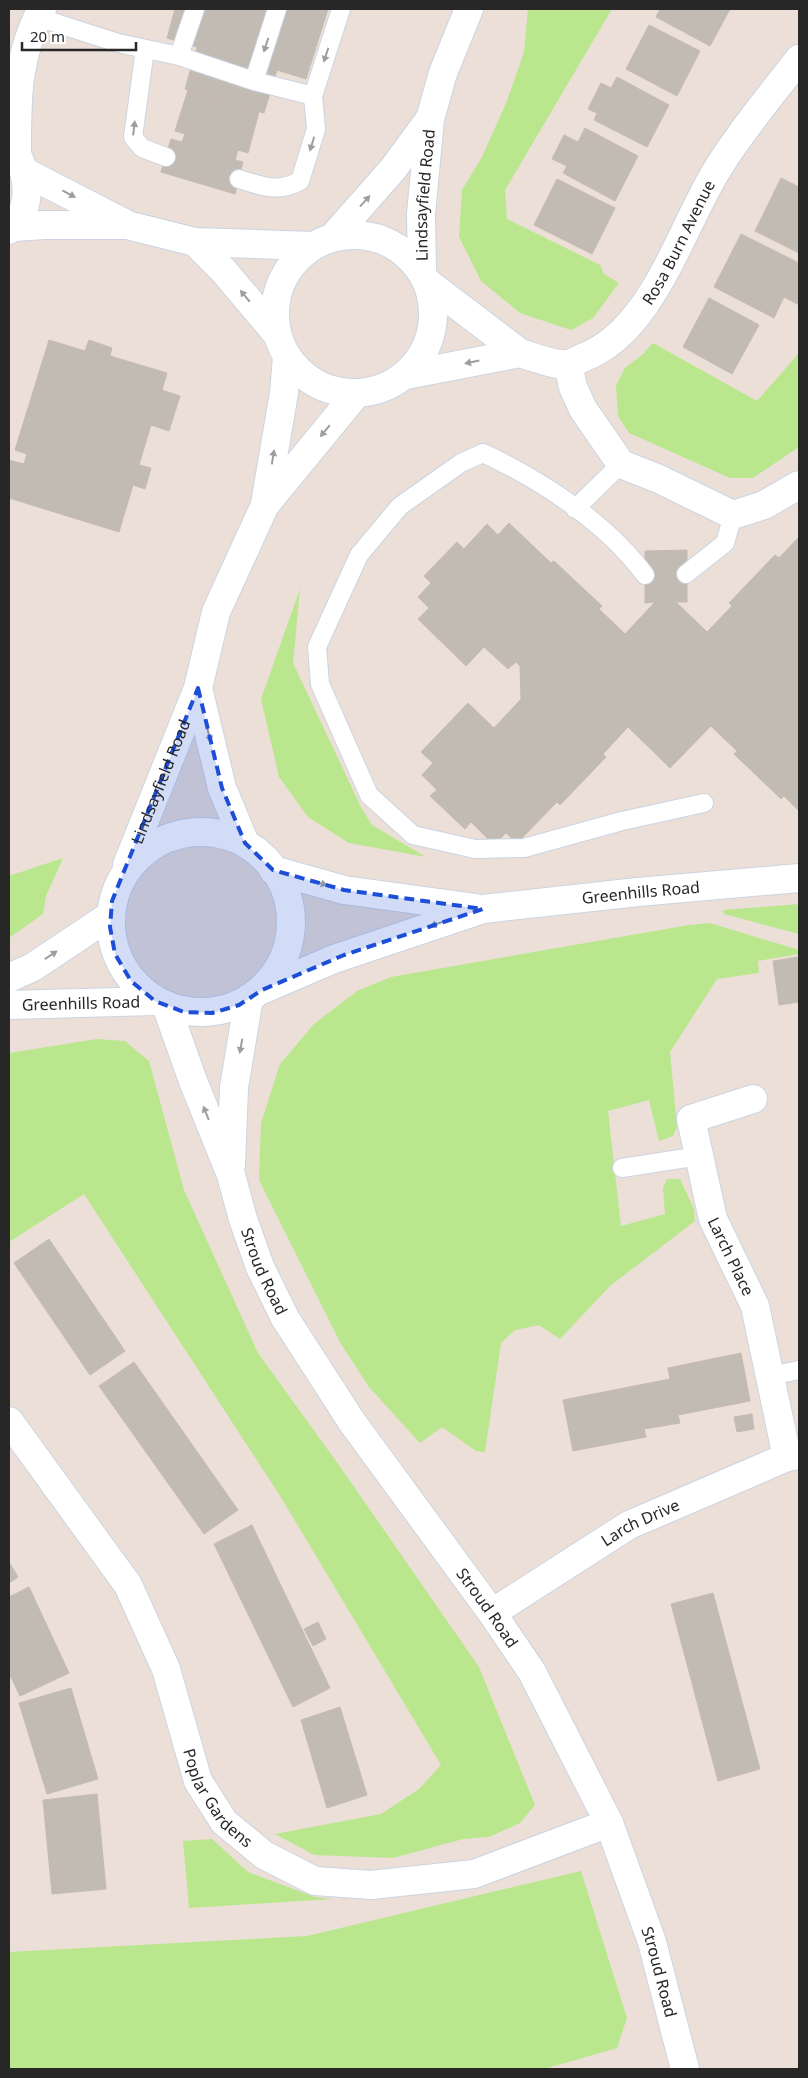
<svg xmlns="http://www.w3.org/2000/svg" width="808" height="2078" font-family="'Noto Sans',sans-serif">
<style>
.green{fill:#bae78e}
.building{fill:#c2bbb3;stroke:#c6bbb1}
.lines{fill:none;stroke-linecap:round;stroke-linejoin:round}
.service-casing{stroke:#ccd4e2;stroke-width:20}
.minor-casing{stroke:#ccd4e2;stroke-width:30}
.tertiary-casing{stroke:#ccd4e2;stroke-width:30}
.service{stroke:#fff;stroke-width:18}
.minor{stroke:#fff;stroke-width:28}
.tertiary{stroke:#fff;stroke-width:28}
.oneway{fill:#9e9e9e}
.marked{fill:#1d4ed8;fill-opacity:0.2;stroke:#1d4ed8;stroke-width:4;stroke-dasharray:10 6;stroke-linejoin:round}
.labels{text-anchor:middle;stroke-width:4;stroke-linejoin:round;paint-order:stroke}
.street-label{font-size:16px;fill:#272727;stroke:#fff}
</style>
<rect width="100%" height="100%" fill="#ebdfd7"/>
<!-- green -->
<path class="green" d="M528,9H612L505,190L507,219L600,265L604,274L619,283L593,318L571,330L520,313L481,281L459,237L462,190L482,157L507,101L524,52Z
M653,343L757,401L799,353V447L753,478H730L629,433L618,416L616,385L625,368L643,354Z
M300,589L293,663L361,807L372,825L426,857L349,843L308,817L279,777L261,699Z
M63,858L46,896L43,914L9,938V876Z
M799,904V934L724,914L723,910Z
M710,923L799,950V954L758,961L759,973L717,979L670,1052L677,1127L673,1136L659,1141L649,1100L608,1111L621,1226L665,1214L663,1188L667,1179H680L694,1209L695,1221L610,1286L560,1339L539,1325L515,1330L501,1343L485,1452L476,1451L442,1427L420,1443L369,1387L341,1344L259,1180L261,1123L280,1064L314,1024L357,991L391,977L689,925Z
M97,1039L125,1041L149,1061L184,1190L258,1353L341,1468L479,1667L535,1805L520,1823L489,1837L463,1839L393,1858L314,1855L275,1834L381,1814L419,1789L441,1765L282,1499L84,1194L9,1242V1053Z
M212,1839L248,1872L315,1897L332,1899L189,1908L183,1841Z
M581,1871L627,2018L617,2048L544,2069H9V1952L307,1936Z"/>
<!-- building -->
<path class="building" d="M175,9H328L306,79L277,70L264,113L185,89L197,47L167,38Z
M660,9H730L710,46L656,17Z
M649,25L700,51L677,96L626,69Z
M617,77L669,105L647,147L594,120L597,113L588,109L601,83L611,88Z
M188,90L259,112L248,153L238,150L235,160L243,162L235,194L161,172L171,139L182,142L185,134L175,131Z
M585,128L638,156L615,201L563,173L567,166L552,159L564,135L578,142Z
M781,178L799,187V253L755,231Z
M557,179L615,208L592,254L534,225Z
M741,234L799,263V305L784,297L774,318L714,287Z
M709,298L759,325L732,374L683,347Z
M49,340L85,351L89,340L112,348L110,356L167,373L162,390L180,396L169,431L151,425L139,465L151,468L145,489L133,485L119,532L9,498V460L24,464L27,454L15,450Z
M509,523L551,563L554,561L602,606L599,609L625,634L655,602L645,603V551L687,550V602H676L707,632L732,606L729,603L775,555L779,558L799,537V811L784,796L781,799L734,754L737,751L711,726L670,768L628,727L603,754L606,757L560,805L557,802L517,843L506,833L494,845L471,822L465,829L430,796L437,790L422,775L433,763L421,752L468,703L494,728L521,699L520,666L516,662L508,669L484,647L466,666L418,619L429,608L418,597L431,583L424,576L457,542L464,549L487,524L498,535Z
M799,957V1002L779,1005L773,961Z
M49,1239L125,1351L90,1375L14,1263Z
M741,1353L750,1401L678,1415L680,1423L644,1429L646,1437L573,1451L563,1400L670,1379L668,1368Z
M134,1362L238,1510L204,1534L99,1386Z
M752,1414L754,1429L737,1432L734,1417Z
M252,1525L330,1688L293,1707L214,1544Z
M9,1562L18,1577L9,1583Z
M29,1587L69,1673L20,1696L9,1673V1597Z
M713,1593L760,1769L718,1781L671,1604Z
M318,1622L326,1639L313,1646L304,1629Z
M71,1688L98,1779L47,1794L19,1703Z
M340,1707L367,1795L327,1808L301,1720Z
M97,1794L106,1889L52,1894L43,1800Z"/>
<g class="lines">
<defs>
<path id="service" d="M37,17L118,43L179,56L254,81L313,96L341,9
M145,49L133,137L142,148L166,157
M179,56L195,9
M254,81L277,9
M239,179C261,186 278,193 300,181L316,129L313,96
M575,509L621,464
M686,574L725,543L733,515
M645,575C607,523 541,480 483,453L461,463L400,506L359,555L317,647L320,684L369,795L413,835L475,849L524,848L622,821L704,803
M622,1168L699,1156
M770,1376L799,1370"/>
<g id="minor">
<path d="M17,154C17,102 16,57 42,9"/>
<path d="M25,172L124,223"/>
<path d="M13,227L45,225H127L195,242L312,246"/>
<path d="M9,230C31,212 30,182 19,159"/>
<path d="M195,242L223,270L276,333"/>
<path id="s1" d="M428,283L520,353C533,357 556,366 568,364C573,363 578,360 582,358C654,332 681,225 720,165C743,128 772,94 799,59"/>
<path d="M568,364L573,387L583,409L621,464L659,479L733,515L764,505L799,485"/>
<path d="M406,375L520,353"/>
<path id="s2" d="M753,1099L691,1119L713,1219L755,1306L787,1457"/>
<path id="s3" d="M9,1421L128,1585L166,1669L198,1781L224,1822L264,1855L315,1881L371,1885L474,1874L609,1823"/>
<path id="s4" d="M492,1613L629,1525L787,1457L799,1455"/>
</g>
<g id="tertiary">
<circle cx="354" cy="314" r="79"/>
<path d="M333,237L393,169L429,120"/>
<path id="s5" d="M422,273L421,214L430,119L443,73L469,9"/>
<path d="M265,504L284,393L287,357"/>
<path d="M198,688L222,788L245,843"/>
<circle cx="201" cy="922" r="90"/>
<path id="s6" d="M127,865L198,688L216,612L265,505L356,394"/>
<path d="M273,870L344,890L476,908"/>
<path d="M9,978L33,967L111,915"/>
<path id="s7" d="M264,989L334,959L483,909L638,892L799,878"/>
<path id="s8" d="M9,1005L155,1001"/>
<path id="s9" d="M166,1005L193,1081L231,1175L243,1219L260,1267L285,1318L352,1422L492,1613L532,1672L609,1823L652,1942L685,2069"/>
<path d="M231,1165L234,1087L249,998"/>
</g>
</defs>
<!-- service casing -->
<use href="#service" class="service-casing"/>
<!-- minor casing -->
<use href="#minor" class="minor-casing"/>
<!-- tertiary casing -->
<use href="#tertiary" class="tertiary-casing"/>
<!-- service -->
<use href="#service" class="service"/>
<!-- minor -->
<use href="#minor" class="minor"/>
<!-- tertiary -->
<use href="#tertiary" class="tertiary"/>
</g>
<!-- one-way arrows -->
<defs><path id="oneway-solid" d="M-6-.8H1V-3.2L6.5 0L1 3.2V.8H-6Z" transform="scale(1.25)"/></defs>
<g class="oneway">
<use href="#oneway-solid" transform="translate(266 45) rotate(108)"/>
<use href="#oneway-solid" transform="translate(326 55) rotate(108)"/>
<use href="#oneway-solid" transform="translate(134 128) rotate(-83)"/>
<use href="#oneway-solid" transform="translate(312 144) rotate(107)"/>
<use href="#oneway-solid" transform="translate(69 194) rotate(28)"/>
<use href="#oneway-solid" transform="translate(365 201) rotate(-48)"/>
<use href="#oneway-solid" transform="translate(245 296) rotate(-130)"/>
<use href="#oneway-solid" transform="translate(472 362) rotate(168)"/>
<use href="#oneway-solid" transform="translate(325 431) rotate(130)"/>
<use href="#oneway-solid" transform="translate(273 457) rotate(-81)"/>
<use href="#oneway-solid" transform="translate(209 735) rotate(77)"/>
<use href="#oneway-solid" transform="translate(320 883) rotate(16)"/>
<use href="#oneway-solid" transform="translate(437 924) rotate(161)"/>
<use href="#oneway-solid" transform="translate(51 955) rotate(-33)"/>
<use href="#oneway-solid" transform="translate(241 1046) rotate(100)"/>
<use href="#oneway-solid" transform="translate(206 1113) rotate(-112)"/>
</g>
<!-- marked area -->
<path class="marked" d="M198,688L222,788L245,843L273,870L344,890L483,909L344,955L262,990L239,1005L212,1013L184,1012L155,1001L131,981L115,954L110,927L112,901Z"/>
<g class="labels">
<!-- street labels -->
<g class="street-label">
<text dy="6" stroke="none"><textPath href="#s5" startOffset="78">Lindsayfield Road</textPath></text>
<text dy="6" stroke="none"><textPath href="#s1" startOffset="335">Rosa Burn Avenue</textPath></text>
<text dy="6" stroke="none"><textPath href="#s6" startOffset="90">Lindsayfield Road</textPath></text>
<text dy="6" stroke="none"><textPath href="#s7" startOffset="392">Greenhills Road</textPath></text>
<text dy="6" stroke="none"><textPath href="#s8" startOffset="72">Greenhills Road</textPath></text>
<text dy="6" stroke="none"><textPath href="#s2" startOffset="209">Larch Place</textPath></text>
<text dy="6" stroke="none"><textPath href="#s9" startOffset="284">Stroud Road</textPath></text>
<text dy="6" stroke="none"><textPath href="#s4" startOffset="174">Larch Drive</textPath></text>
<text dy="6" stroke="none"><textPath href="#s9" startOffset="689">Stroud Road</textPath></text>
<text dy="6" stroke="none"><textPath href="#s3" startOffset="436">Poplar Gardens</textPath></text>
<text dy="6" stroke="none"><textPath href="#s9" startOffset="1094">Stroud Road</textPath></text>
</g>
</g>
<!-- border -->
<rect width="808" height="2078" fill="none" stroke="#272727" stroke-width="20"/>
<!-- scale -->
<path d="M22 42v8h114v-8" fill="none" stroke="#272727" stroke-width="2.5"/>
<text x="30" y="42" font-size="15" fill="#272727" stroke="#ffffff" stroke-width="4" paint-order="stroke">20 m</text>
</svg>
